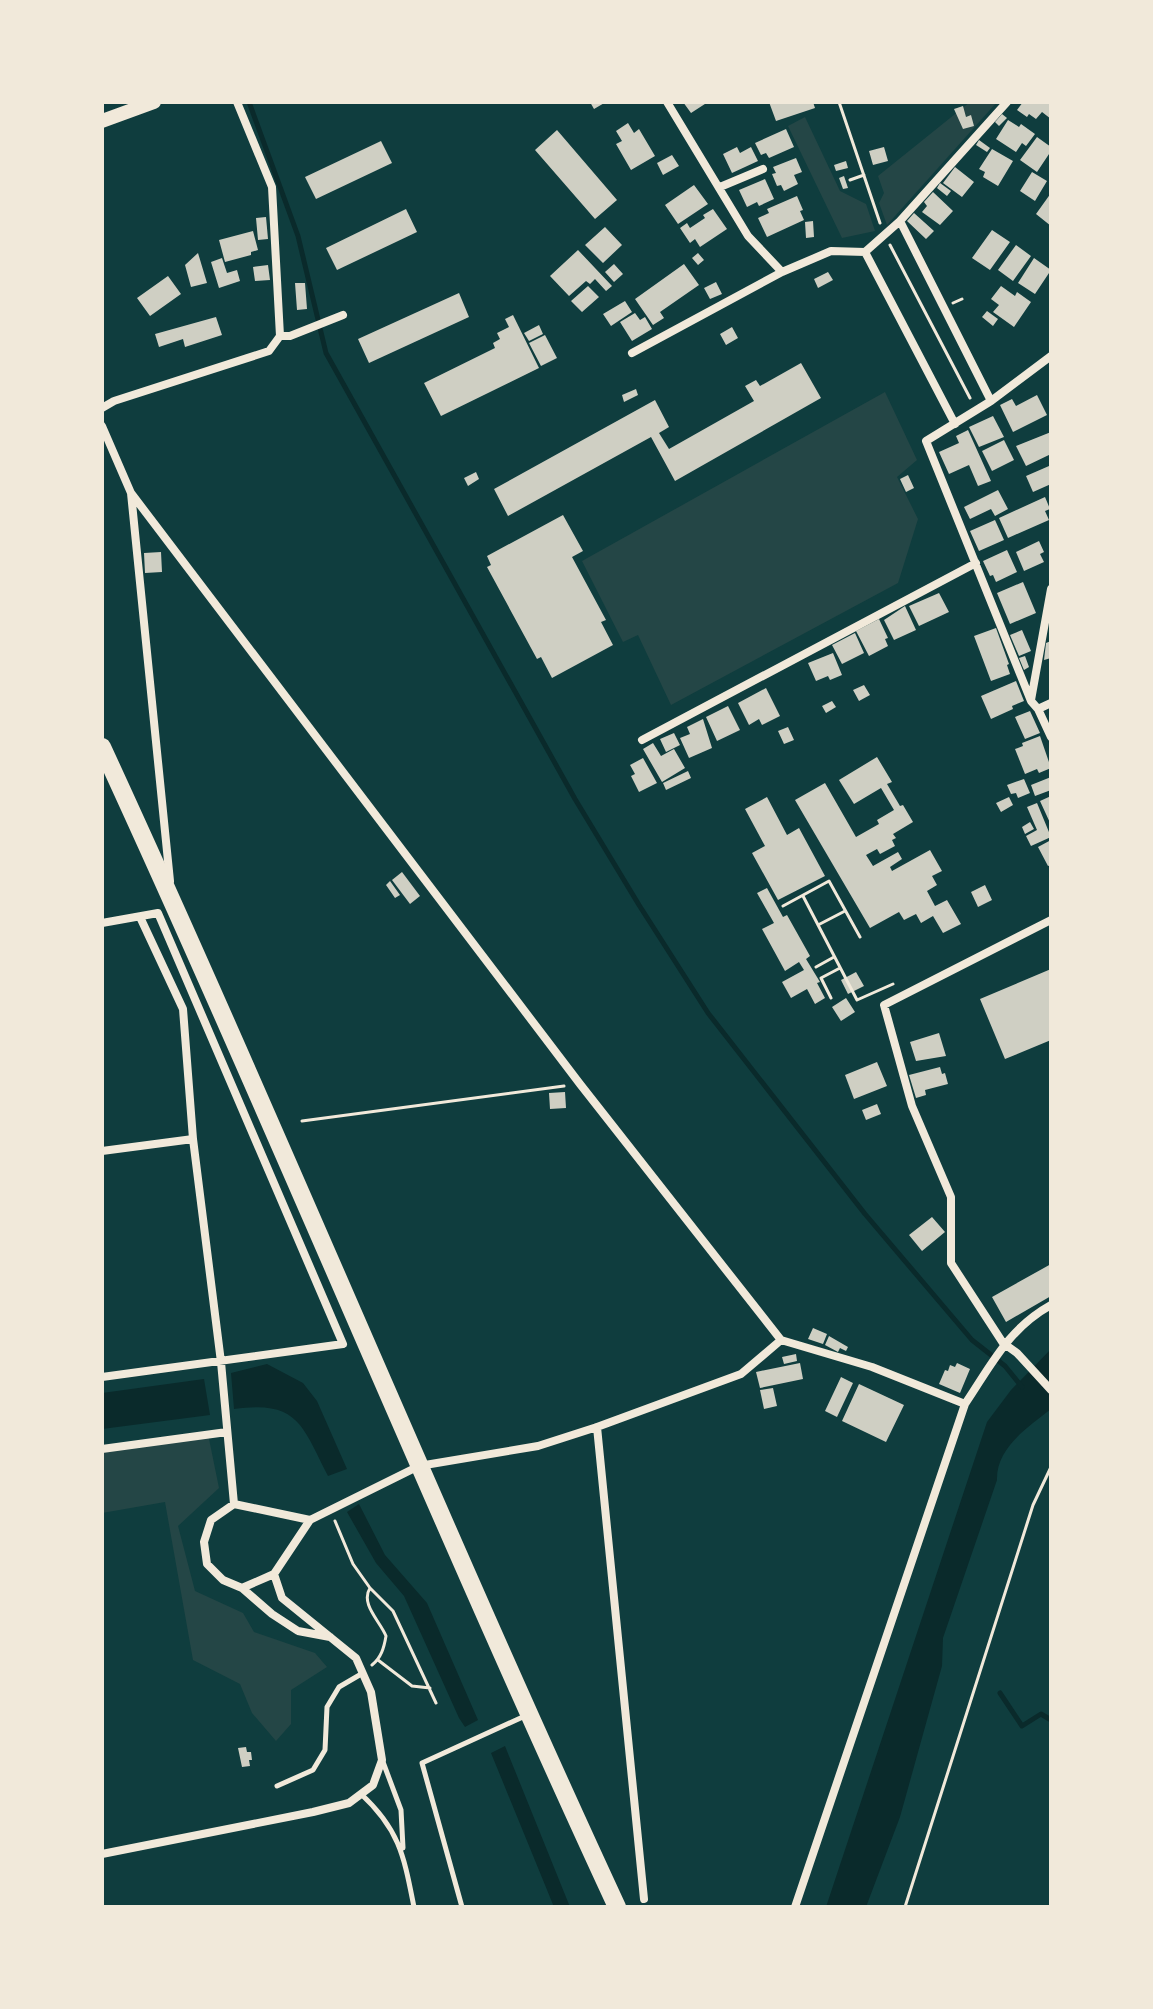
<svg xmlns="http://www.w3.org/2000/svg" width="1153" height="2009" font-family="'Playfair Display',serif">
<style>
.green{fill:#244646}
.water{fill:#0a2a2b}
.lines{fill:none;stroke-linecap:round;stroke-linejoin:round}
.stream{stroke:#0a2a2b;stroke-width:5}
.building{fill:#cfcfc3}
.path{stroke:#f1e9da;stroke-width:3}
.service{stroke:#f1e9da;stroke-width:5}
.minor{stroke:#f1e9da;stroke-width:8}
.tertiary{stroke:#f1e9da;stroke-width:14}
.primary{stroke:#f1e9da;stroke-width:18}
</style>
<rect width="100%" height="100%" fill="#0f3d3e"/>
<!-- green -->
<path class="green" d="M970,102H997L887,225L879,203L884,193L878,176Z
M805,117L840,191L866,204L875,231L842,238L788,126Z
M885,392L917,460L897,477L918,519L898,583L671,705L638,635L623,642L582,561Z
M208,1434L219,1488L178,1526L195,1591L243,1613L254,1632L315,1653L327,1667L291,1690V1724L276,1741L252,1713L240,1684L193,1660L165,1502L102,1513V1449Z"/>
<!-- water -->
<path class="water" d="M1051,1349V1409C1028,1427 996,1448 997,1480L943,1638L942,1666L900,1817L866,1907H826L987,1422L1011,1390Z
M267,1364L303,1383L317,1401L347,1469L328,1476C302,1425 298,1400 234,1409L231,1373Z
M204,1379L210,1415L102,1429V1393Z
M359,1504L385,1555L427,1603L478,1720L465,1727L459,1718L404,1596L376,1563L347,1512Z
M505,1746L570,1907H554L491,1753Z"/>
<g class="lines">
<!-- stream -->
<path class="stream" d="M249,102L298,236L326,353L575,799L639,905L708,1013L865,1214L972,1340L1005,1366L1022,1387
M1000,1693L1022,1726L1041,1714L1051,1720"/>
</g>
<!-- building -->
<path class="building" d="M590,102H606L594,109Z
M683,102H708L691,113Z
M769,102H813L815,108L776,121Z
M1023,102H1051V119L1042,112L1036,119L1029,114L1027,117L1017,110Z
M963,106L966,117L971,115L974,126L963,129L954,109Z
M1002,114L1007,118L999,126L995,122Z
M1008,120L1019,127L1021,124L1035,134L1026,146L1022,143L1016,152L996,139Z
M628,123L634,133L639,129L655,156L631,170L616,144L622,141L616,131Z
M786,129L794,147L769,158L766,153L761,155L755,143Z
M557,130L617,200L595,219L535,150Z
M1037,137L1051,147V151L1037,172L1020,160Z
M979,140L990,148L987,152L976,145Z
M381,141L392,163L316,199L305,177Z
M737,147L740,153L751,147L758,161L732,173L723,154Z
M884,147L888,161L873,165L869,151Z
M992,149L1013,161L998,186L983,177L985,172L979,169Z
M672,155L679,166L663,175L657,163Z
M796,158L802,172L794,175L798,184L784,191L781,185L777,186L772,174L776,173L773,167Z
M846,161L848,168L836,171L834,165Z
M955,167L974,182L962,197L943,183Z
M1032,172L1047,181L1035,201L1020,191Z
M844,176L848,188L843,189L839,178Z
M765,179L774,199L759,206L757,202L747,207L739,190Z
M940,183L951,191L947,196L937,188Z
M694,185L708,204L678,224L665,205Z
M933,192L953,211L940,225L922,212L927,206L924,202Z
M1051,193V226L1036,214Z
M797,196L803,210L800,211L804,220L767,237L758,218L769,213L767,209Z
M406,209L417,232L337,270L326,248Z
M713,209L727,229L700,247L695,239L690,243L680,228L687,223L690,228L705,218L703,215Z
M914,213L934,231L926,239L907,221Z
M266,217L268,239L258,240L256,218Z
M813,221L814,237L806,238L805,222Z
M605,227L622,245L603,263L585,245Z
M992,230L1010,242L990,270L972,258Z
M253,231L258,250L251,252V255L225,262L219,240Z
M1016,245L1031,256L1013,281L998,270Z
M578,250L612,286L606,291L595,279L590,284L586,281L569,296L550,276Z
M198,253L207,283L191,287L185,265Z
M698,253L704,260L698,265L692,258Z
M222,258L227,273L237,270L240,281L219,288L211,262Z
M1034,258L1051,270L1035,294L1018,283Z
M614,264L623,274L614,282L605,272Z
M684,264L699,285L660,312L664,318L653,325L635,299Z
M268,265L270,280L255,281L253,267Z
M828,272L833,280L818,288L814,279Z
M168,276L181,294L150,316L137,298Z
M716,282L722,294L710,299L704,288Z
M295,283H305L307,309L297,310Z
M588,286L599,297L582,312L571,301Z
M1001,286L1015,296L1017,292L1031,302L1014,327L993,312L999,305L991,299Z
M459,293L469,317L369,363L358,339Z
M625,301L632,312L611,326L603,314Z
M987,311L998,319L993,326L982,317Z
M635,313L640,320L645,317L652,329L632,341L620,322Z
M513,315L539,368L441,416L424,383L495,348L493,343L500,339L497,333L509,327L505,319Z
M216,317L222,335L185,347L183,339L159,347L155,334Z
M539,325L543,334L529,341L524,333Z
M732,327L738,338L726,345L720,334Z
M545,335L557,358L541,366L529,343Z
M801,363L821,398L675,481L651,437L508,516L494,489L655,400L669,427L659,433L669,449L754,401L745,386L756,380L760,386Z
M636,389L638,395L624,402L622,395Z
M1037,395L1047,415L1013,432L1000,405L1012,399L1016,406Z
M993,416L1004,437L979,447L969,427Z
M968,430L991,481L978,486L969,465L949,474L939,452L959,443L956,436Z
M1051,432V454L1026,466L1016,446Z
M1004,440L1014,460L992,471L982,451Z
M1049,466L1051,484L1033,492L1026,476Z
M476,472L479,479L468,486L464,478Z
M908,475L914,488L906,492L900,479Z
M998,490L1008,509L995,516L991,509L970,519L964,507Z
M1045,497L1050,509L1045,511L1049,520L1008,538L999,518Z
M563,515L583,551L572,557L606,620L601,622L613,645L552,678L541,657L537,659L487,567L491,565L487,556Z
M995,520L1004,540L979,551L970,531Z
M1039,541L1044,552L1040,554L1044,562L1024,571L1016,552Z
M1007,550L1017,572L996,582L993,575L990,576L983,561Z
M161,552L162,572L145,573L144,553Z
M1023,582L1036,613L1010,624L997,593Z
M939,593L949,612L919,626L909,606Z
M905,606L916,630L894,640L884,620Z
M879,619L888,638L885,639L888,646L869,656L856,631Z
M996,628L1009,664L1007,665L1010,674L991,681L974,636Z
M1022,630L1031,651L1019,656L1010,635Z
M855,633L864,653L842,664L832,645Z
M1051,641V658L1044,660L1046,643Z
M833,653L842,675L830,680L828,676L816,681L808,663Z
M1025,656L1029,667L1024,670L1019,658Z
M1016,681L1024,701L1012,706L1013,709L991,719L981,696Z
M864,685L870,695L859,701L853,690Z
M766,688L780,716L762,725L759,719L749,725L738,703Z
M832,701L836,707L826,713L822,706Z
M728,706L740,730L717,741L706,717Z
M1030,711L1040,733L1025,739L1015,717Z
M703,719L712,748L689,758L680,738L690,734L687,727Z
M788,727L794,740L784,744L778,731Z
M674,733L680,745L666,752L660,739Z
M1040,736L1051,768L1039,773L1037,769L1025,774L1015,749L1023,746L1022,743Z
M653,743L661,756L674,749L685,768L662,782L643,749Z
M877,757L892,782L887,784L900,806L903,805L913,822L893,834L896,838L892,840L895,846L880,854L877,849L866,855L873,866L898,852L902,859L890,867L892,871L930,850L942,871L932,876L937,885L927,891L935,906L947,900L961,924L943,933L933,916L921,923L916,914L904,920L899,912L870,928L795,800L825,783L856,837L879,824L877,820L894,810L881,788L854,804L839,780Z
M643,758L657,783L639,792L631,776L635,774L630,765Z
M688,771L691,778L666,790L663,783Z
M1051,777V790L1035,796L1031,785Z
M1024,779L1030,793L1018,798L1016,793L1011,794L1007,785Z
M1051,796V825L1040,801Z
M767,797L787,835L799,828L825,876L778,900L752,853L765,846L745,809Z
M1009,797L1013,805L1001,812L996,803Z
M1037,803L1051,837L1031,846L1026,836L1037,830L1027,807Z
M1030,822L1034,829L1025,834L1022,827Z
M1051,840V865L1048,866L1038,847Z
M402,872L420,896L410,904L392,880Z
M390,881L400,895L395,898L386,885Z
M985,885L992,900L978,907L971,892Z
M767,888L783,917L787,915L810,956L806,959L820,982L817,983L825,998L815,1004L807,989L791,998L782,982L804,970L799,962L785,971L762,929L774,923L757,893Z
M1051,969V1040L1005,1059L980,999Z
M856,972L864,986L848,994L841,980Z
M846,998L855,1012L841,1021L832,1007Z
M939,1033L946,1056L916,1061L910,1042Z
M877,1062L887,1086L854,1099L845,1075Z
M940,1067L942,1074L945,1073L948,1084L925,1090L926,1095L916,1098L909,1075Z
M565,1092L566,1108L550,1109L549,1093Z
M877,1104L881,1114L866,1120L862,1110Z
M932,1217L945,1232L922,1251L909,1235Z
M1051,1264V1296L1006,1322L992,1297Z
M813,1328L827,1334L823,1344L808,1339Z
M829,1336L848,1347L846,1351L840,1348L838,1352L825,1345Z
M796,1354L797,1361L784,1364L782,1357Z
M800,1363L803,1379L760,1388L756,1372Z
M957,1363L970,1369L960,1393L939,1384L945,1370L948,1371L950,1365L955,1367Z
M841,1377L853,1383L837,1417L825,1411Z
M859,1384L904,1405L886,1442L842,1421Z
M773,1388L777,1406L764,1409L760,1390Z
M246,1747L247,1752H251L252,1760H249L250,1766L242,1767L238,1748Z"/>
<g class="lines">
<!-- path -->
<path class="path" d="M839,102L880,223
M850,180L864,175
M890,245L970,398
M953,303L962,299
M803,896L857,1000L893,984
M783,906L829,881L860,937
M818,925L845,911
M816,967L834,957
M831,998L821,978L840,968
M302,1121L564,1086
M335,1521L353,1564L370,1588L393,1611L436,1703
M370,1588C360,1604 380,1621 386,1636C384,1648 381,1658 372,1665
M378,1660L412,1686L430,1688
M905,1907L1033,1505L1051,1467"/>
<!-- service -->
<path class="service" d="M383,1762L401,1810L403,1848
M277,1786L313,1770L325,1750L327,1707L339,1687L363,1673
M361,1794C400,1830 404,1857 414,1907
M462,1907L422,1763L525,1716"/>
<!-- minor -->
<path class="minor" d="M667,102L748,236L782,272L831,251L865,252L955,424
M720,187L763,169
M900,221L1007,102
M865,252L900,221L991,401
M280,336H290L343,315
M632,353L782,272
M1051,356L991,401L926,441L1031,701L1038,709L1051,737
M102,408L114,401L269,351L280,336L272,187L237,102
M102,426L131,493L170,881
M131,493L580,1084L781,1340L872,1367L965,1404
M1031,700L1051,589
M1038,709L1051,703
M642,740L976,563
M140,917L183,1009L193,1139L221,1362L234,1504L211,1520L204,1542L207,1564L223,1580L242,1588L274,1574L310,1520L419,1466L538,1446L597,1427L741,1374L781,1340
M1051,920L884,1005L912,1106L951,1197V1263L1003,1343L1017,1353L1051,1390
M102,923L158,913L343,1344L102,1377
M102,1151L193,1139
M597,1427L644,1899
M102,1449L227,1432
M234,1504L310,1520
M242,1588L272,1614L298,1631L330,1637
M102,1854L313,1812L349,1803L373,1785L382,1760L371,1692L356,1658L282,1598L274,1574
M795,1907L965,1404C992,1364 1008,1329 1051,1305"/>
<!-- tertiary -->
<path class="tertiary" d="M102,121L154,102"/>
<!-- primary -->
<path class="primary" d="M102,747C279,1131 439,1523 617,1907"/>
</g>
<!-- border -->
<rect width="1153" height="2009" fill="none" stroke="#f1e9da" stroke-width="208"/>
</svg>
